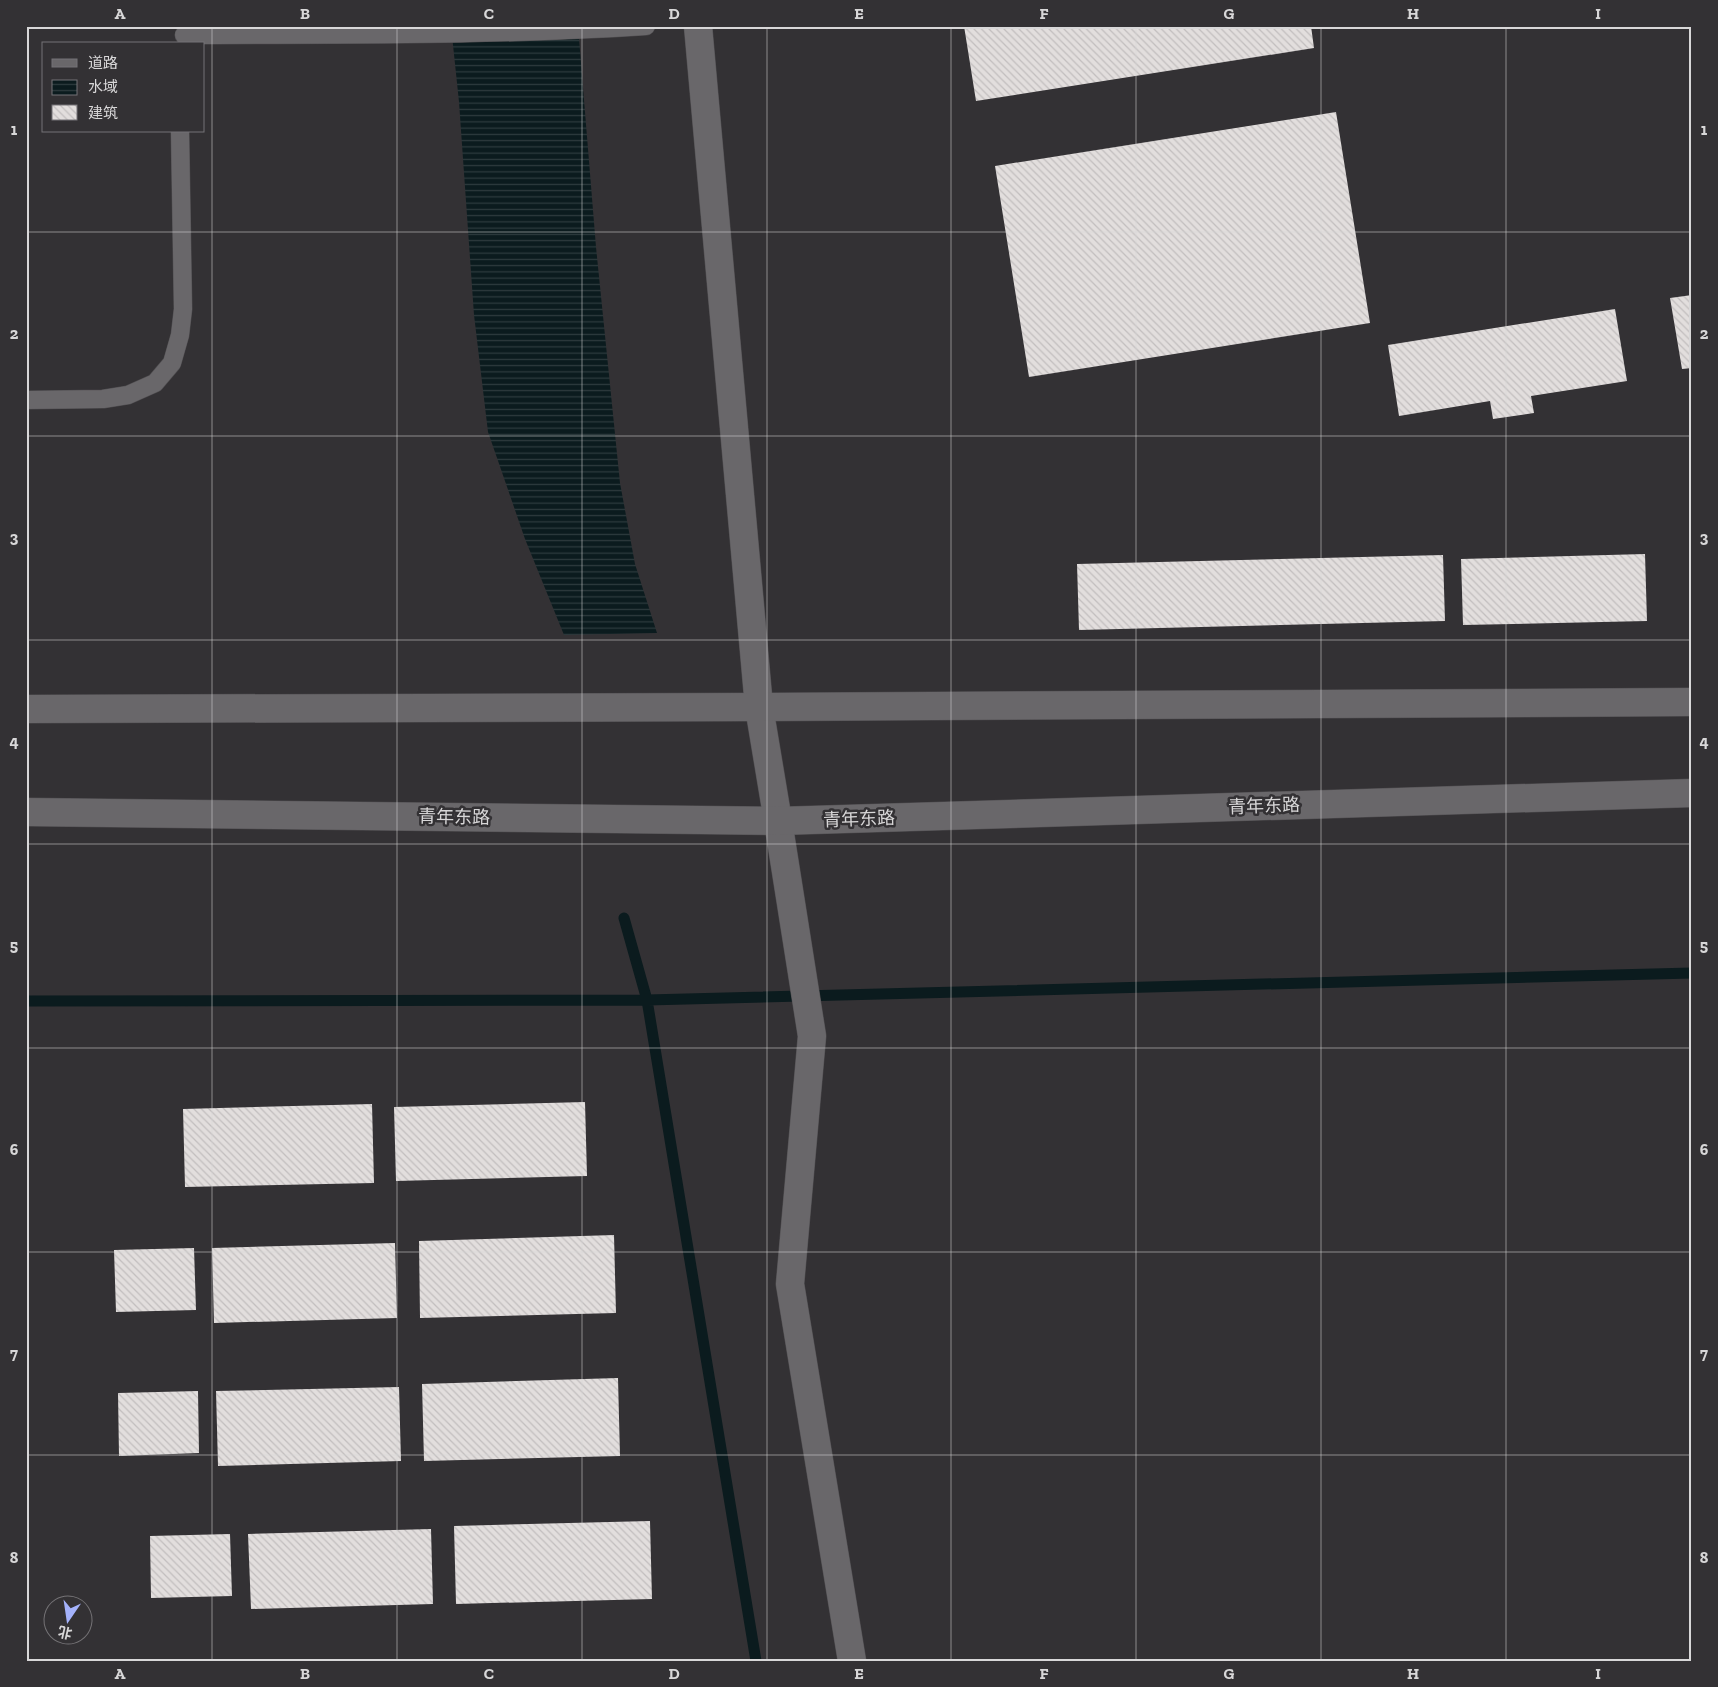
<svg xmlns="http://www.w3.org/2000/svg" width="1718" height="1687" font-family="'Zilla Slab','Noto Sans SC',serif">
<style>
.water{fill:url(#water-rules)}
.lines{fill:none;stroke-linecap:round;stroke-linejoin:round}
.stream{stroke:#0b1b1e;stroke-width:11}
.building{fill:url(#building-back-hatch)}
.service-casing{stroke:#504e51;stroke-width:19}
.minor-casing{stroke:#504e51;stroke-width:29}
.tertiary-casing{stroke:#504e51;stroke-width:29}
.secondary-casing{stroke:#504e51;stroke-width:29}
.service{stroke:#69676a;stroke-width:18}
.minor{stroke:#69676a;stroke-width:28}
.tertiary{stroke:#69676a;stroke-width:28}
.secondary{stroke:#69676a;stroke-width:28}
.grid{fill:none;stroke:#d8d7d8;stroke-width:1;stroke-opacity:0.55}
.labels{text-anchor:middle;stroke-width:5;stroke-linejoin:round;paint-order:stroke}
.street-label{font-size:18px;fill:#d8d7d8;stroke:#333134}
.neatline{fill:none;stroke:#d8d7d8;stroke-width:2}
.grid-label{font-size:16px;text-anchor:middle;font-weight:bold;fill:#d8d7d8}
</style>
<defs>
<pattern id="water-rules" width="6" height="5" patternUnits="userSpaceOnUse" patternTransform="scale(1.25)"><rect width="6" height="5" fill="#0b1b1e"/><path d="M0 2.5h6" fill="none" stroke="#2e3b3e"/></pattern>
<pattern id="building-back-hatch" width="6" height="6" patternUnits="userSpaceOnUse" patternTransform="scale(1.25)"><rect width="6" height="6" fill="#e2dedd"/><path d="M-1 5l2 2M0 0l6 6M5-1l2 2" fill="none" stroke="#c2bebe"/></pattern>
</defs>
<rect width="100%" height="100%" fill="#333134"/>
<!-- water -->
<path class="water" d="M451,26H578L596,247L620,483L635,564L657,633L564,635L525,539L488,432L474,315L459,102Z"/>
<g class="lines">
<!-- stream -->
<path class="stream" d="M624,918L647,1000L756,1661
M26,1001L647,1000L1692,973"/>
</g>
<!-- building -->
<path class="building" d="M964,26H1311L1314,48L976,101Z
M1336,112L1370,323L1029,377L995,166Z
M1692,295V368L1682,369L1670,298Z
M1615,309L1627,381L1531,396L1534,413L1493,419L1490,401L1399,416L1388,345Z
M1645,554L1647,621L1463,625L1461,559Z
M1443,555L1445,621L1079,630L1077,564Z
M585,1102L587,1176L396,1181L394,1107Z
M372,1104L374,1183L185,1187L183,1109Z
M614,1235L616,1313L420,1318L419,1241Z
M395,1243L397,1318L214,1323L212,1248Z
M194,1248L196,1310L116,1312L114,1250Z
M618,1378L620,1456L424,1461L422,1384Z
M399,1387L401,1461L218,1466L216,1391Z
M198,1391L199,1453L119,1456L118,1393Z
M650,1521L652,1599L456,1604L454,1526Z
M431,1529L433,1604L251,1609L248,1534Z
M230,1534L232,1596L151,1598L150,1536Z"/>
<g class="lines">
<defs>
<path id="service" d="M184,35C338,34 492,36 646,26
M26,400L103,399L128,395L155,383L172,363L180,335L183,309L180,131"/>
<path id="minor" d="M778,821L812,1036L790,1284L852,1661"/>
<path id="tertiary" d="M698,26L759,707L778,821"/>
<path id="secondary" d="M26,709L759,707L1692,702
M26,812L778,821L1692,793"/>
</defs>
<!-- service casing -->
<use href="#service" class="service-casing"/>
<!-- minor casing -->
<use href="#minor" class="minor-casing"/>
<!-- tertiary casing -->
<use href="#tertiary" class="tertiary-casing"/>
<!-- secondary casing -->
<use href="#secondary" class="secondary-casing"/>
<!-- service -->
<use href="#service" class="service"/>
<!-- minor -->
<use href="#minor" class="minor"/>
<!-- tertiary -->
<use href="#tertiary" class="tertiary"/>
<!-- secondary -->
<use href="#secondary" class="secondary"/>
</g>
<!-- grid -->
<path class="grid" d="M212,26V1661M397,26V1661M582,26V1661M767,26V1661M951,26V1661M1136,26V1661M1321,26V1661M1506,26V1661M26,232H1692M26,436H1692M26,640H1692M26,844H1692M26,1048H1692M26,1252H1692M26,1455H1692"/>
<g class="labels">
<!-- street labels -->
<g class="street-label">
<text transform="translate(1264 806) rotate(-2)" y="6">青年东路</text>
<text transform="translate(454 817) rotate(1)" y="6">青年东路</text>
<text transform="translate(859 819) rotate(-2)" y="6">青年东路</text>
</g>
</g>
<!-- border -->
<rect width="1718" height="1687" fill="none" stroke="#333134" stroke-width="55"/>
<!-- legend -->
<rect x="42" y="42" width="162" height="90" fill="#333134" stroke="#757376"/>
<rect x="52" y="59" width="25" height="8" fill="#69676a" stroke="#757376"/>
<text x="88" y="68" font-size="15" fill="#d8d7d8">道路</text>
<rect x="52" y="80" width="25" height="15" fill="url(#water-rules)" stroke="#757376"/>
<text x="88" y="92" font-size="15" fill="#d8d7d8">水域</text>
<rect x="52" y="105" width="25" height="15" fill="url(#building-back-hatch)" stroke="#757376"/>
<text x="88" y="118" font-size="15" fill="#d8d7d8">建筑</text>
<!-- north arrow -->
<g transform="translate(68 1620) rotate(193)"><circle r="24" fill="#333134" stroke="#757376"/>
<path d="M0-4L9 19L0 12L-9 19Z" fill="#a4b2fc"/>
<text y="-8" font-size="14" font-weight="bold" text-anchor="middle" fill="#d8d7d8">北</text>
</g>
<rect x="28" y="28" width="1662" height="1632" class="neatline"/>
<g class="grid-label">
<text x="120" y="19">A</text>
<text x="305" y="19">B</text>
<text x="489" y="19">C</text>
<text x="674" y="19">D</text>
<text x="859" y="19">E</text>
<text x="1044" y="19">F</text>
<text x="1229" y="19">G</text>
<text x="1413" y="19">H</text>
<text x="1598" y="19">I</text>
<text x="14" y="135">1</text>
<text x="1704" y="135">1</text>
<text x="14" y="339">2</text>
<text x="1704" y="339">2</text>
<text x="14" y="543">3</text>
<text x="1704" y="543">3</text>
<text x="14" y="747">4</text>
<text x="1704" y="747">4</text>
<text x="14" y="951">5</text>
<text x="1704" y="951">5</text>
<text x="14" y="1155">6</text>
<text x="1704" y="1155">6</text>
<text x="14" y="1359">7</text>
<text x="1704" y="1359">7</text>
<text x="14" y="1563">8</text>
<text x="1704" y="1563">8</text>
<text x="120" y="1679">A</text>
<text x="305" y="1679">B</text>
<text x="489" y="1679">C</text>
<text x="674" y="1679">D</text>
<text x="859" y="1679">E</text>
<text x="1044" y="1679">F</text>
<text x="1229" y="1679">G</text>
<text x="1413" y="1679">H</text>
<text x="1598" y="1679">I</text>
</g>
</svg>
